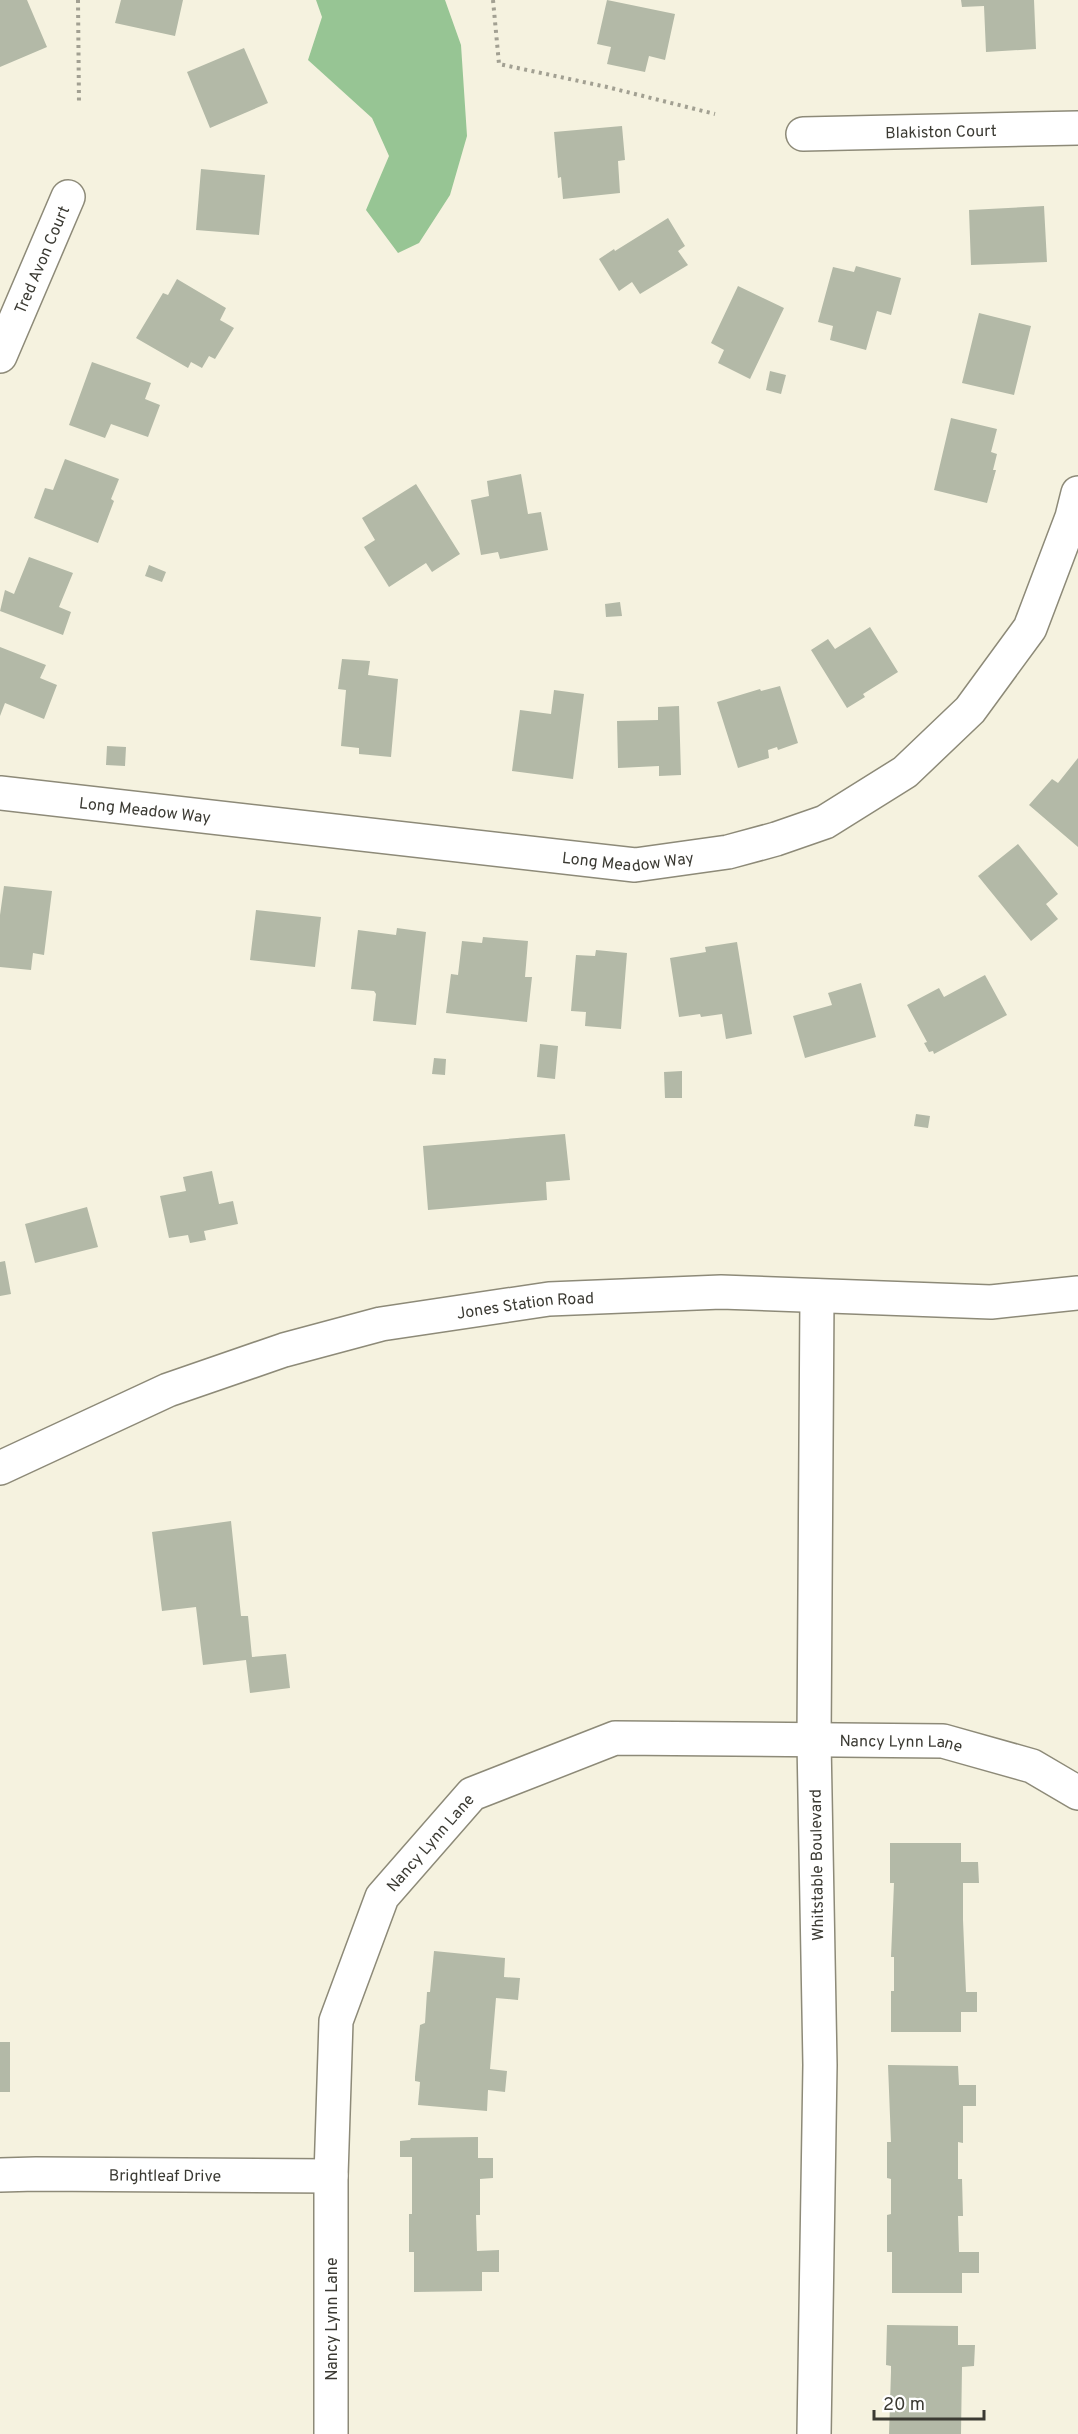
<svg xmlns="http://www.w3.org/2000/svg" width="1078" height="2434" font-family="Overpass,sans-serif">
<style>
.water{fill:#97c594}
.building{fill:#b3b9a7}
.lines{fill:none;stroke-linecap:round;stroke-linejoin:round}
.minor-casing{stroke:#8d8a78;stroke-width:36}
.tertiary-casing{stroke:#8d8a78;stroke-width:36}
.path{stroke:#a2a092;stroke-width:4;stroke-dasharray:3 4.5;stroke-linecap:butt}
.minor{stroke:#fff;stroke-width:33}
.tertiary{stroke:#fff;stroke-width:33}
.labels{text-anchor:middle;stroke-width:5;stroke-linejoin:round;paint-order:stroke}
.street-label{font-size:16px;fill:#3b3a33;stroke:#fff}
</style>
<rect width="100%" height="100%" fill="#f5f2df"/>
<!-- water -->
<path class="water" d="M316,0H445L461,45L467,136L450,195L419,243L398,253L366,210L389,156L372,118L308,60L322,17Z"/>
<!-- building -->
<path class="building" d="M0,0H27L47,47L0,67Z
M121,0H183L175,36L115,23Z
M607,0L675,14L665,60L649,56L645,72L607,64L611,47L597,44Z
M961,0H1034L1036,49L986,52L984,6L962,7Z
M244,48L268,103L210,128L187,72Z
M622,126L625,160L618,161L620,193L563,199L561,177L558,178L554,132Z
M201,169L265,175L259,235L196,230Z
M1044,206L1047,262L971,265L969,210Z
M668,218L685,246L678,251L688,265L640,294L632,282L619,291L599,259L614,249L615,251Z
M856,266L901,278L891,315L877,311L866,350L830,340L833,326L818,322L833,267L854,272Z
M177,279L226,308L220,320L234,328L215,359L209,356L202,368L191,362L188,368L136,338L163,293L168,295Z
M738,286L784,308L750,379L718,363L724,350L711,343Z
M979,313L1031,326L1014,395L962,383Z
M92,362L151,383L145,399L160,405L148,437L111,424L105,438L69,425Z
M770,371L786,375L781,394L766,390Z
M951,418L997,429L991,452L997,454L993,470H996L987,503L934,490Z
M65,459L119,479L111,499L114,501L98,543L34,518L45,488L53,490Z
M521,474L528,514L541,512L548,550L500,559L498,552L481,555L471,500L489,496L487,481Z
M416,484L460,554L432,572L426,563L389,587L364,547L375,540L362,518Z
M29,557L73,573L59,607L71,612L63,635L0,611L5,590L14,594Z
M149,565L166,572L162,582L145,576Z
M620,602L622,616L606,617L605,604Z
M870,627L898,672L863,694L865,697L847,708L811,650L828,639L835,649Z
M0,647L46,665L40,678L57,685L44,719L5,703L0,716Z
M342,659L370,661L368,675L398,679L391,757L359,754V748L341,746L346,690L338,689Z
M780,686L798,743L778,750L777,747L768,750L769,758L738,768L717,702L760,689L761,691Z
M554,690L584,694L573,779L512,771L520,710L551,714Z
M679,706L681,775L659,776V766L618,768L617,721L658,720V707Z
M107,746L126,747L125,766L106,765Z
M1078,758V847L1029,805L1052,779L1058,783Z
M1018,844L1058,894L1046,904L1058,919L1031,941L978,876Z
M4,886L52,891L44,955L33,953L31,970L0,967V915Z
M256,910L321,917L315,967L250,960Z
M397,928L426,932L416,1025L373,1021L376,994L374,991L351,989L358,930L396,935Z
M483,937L528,941L525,977H532L527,1022L446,1013L451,974L458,975L462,941L482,943Z
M737,942L752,1034L726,1039L722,1014L701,1017L700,1014L679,1017L670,958L706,952L705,947Z
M596,950L627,953L621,1029L585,1026L586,1012L571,1011L576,955L595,956Z
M985,975L1007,1015L934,1054L933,1051L929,1052L924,1043L927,1042L907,1005L939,988L944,997Z
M861,983L876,1037L805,1058L793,1016L832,1005L828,993Z
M540,1044L558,1046L555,1079L537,1077Z
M434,1058L446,1059L445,1075L432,1074Z
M682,1071V1098H665L664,1072Z
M916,1114L930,1116L928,1128L914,1126Z
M565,1134L570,1180L546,1182L547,1200L428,1210L423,1146Z
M212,1171L219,1204L233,1201L238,1224L204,1231L206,1240L190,1243L188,1235L169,1238L160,1196L186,1191L183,1177Z
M87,1207L98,1247L35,1263L25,1224Z
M5,1261L11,1294L0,1296V1262Z
M231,1521L241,1616H248L252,1657L286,1654L290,1688L250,1693L246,1660L203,1665L196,1607L162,1611L152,1532Z
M890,1843H961V1862H978L979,1883H963V1920L966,1992H977V2012H961V2032H891V1991H894V1957H891L894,1883H890Z
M434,1951L505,1958L504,1977L520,1978L518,2000L496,1998L490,2069L507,2071L505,2092L488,2090L487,2111L418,2105L420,2082L415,2081V2077L420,2025L425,2023L427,1992H430Z
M0,2042H10V2092H0Z
M888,2065L958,2066L959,2085H976V2106H963V2143L958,2142V2179H962L963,2216H958L959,2252H979V2273H962V2293H892V2252H887V2215L891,2214V2179L887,2178V2142H891Z
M478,2137V2158H493V2178L480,2179V2215H476L477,2251L499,2250V2272H482V2291L414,2292V2252H409V2214H412V2157H400V2141L410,2140L411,2138Z
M887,2325L958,2326V2345H975L974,2366L962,2367L961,2434H889L891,2372V2366L886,2365Z"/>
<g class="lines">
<defs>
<g id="minor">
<path id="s1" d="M803,134L1078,128"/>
<path id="s2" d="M0,356L68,197"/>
<path id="s3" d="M0,793L635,865L728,852L776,839L825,822L905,772L970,710L1030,628L1072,517L1078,493"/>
<path id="s4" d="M0,2175L36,2174L331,2176"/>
<path id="s5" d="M331,2434V2176L336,2021L382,1897L472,1794L615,1738L943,1741L1032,1766L1078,1793"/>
<path d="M814,2434L820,2065L814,1741L817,1296"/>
</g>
<g id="tertiary">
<path id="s6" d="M0,1468L168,1390L284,1350L381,1324L549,1299L721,1292L991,1302L1078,1293"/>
</g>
</defs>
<!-- minor casing -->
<use href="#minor" class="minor-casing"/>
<!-- tertiary casing -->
<use href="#tertiary" class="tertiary-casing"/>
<!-- path -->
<path class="path" d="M78,0L79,104
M493,0L499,64L607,87L715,114"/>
<!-- minor -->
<use href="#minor" class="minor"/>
<!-- tertiary -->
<use href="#tertiary" class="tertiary"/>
</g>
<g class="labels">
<!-- street labels -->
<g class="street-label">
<text dy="6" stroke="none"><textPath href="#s1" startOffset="138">Blakiston Court</textPath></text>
<text dy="6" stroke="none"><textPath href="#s2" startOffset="105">Tred Avon Court</textPath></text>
<text dy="6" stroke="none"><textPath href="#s3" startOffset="146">Long Meadow Way</textPath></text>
<text dy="6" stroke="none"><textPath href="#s3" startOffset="632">Long Meadow Way</textPath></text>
<text dy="6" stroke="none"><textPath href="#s6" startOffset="554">Jones Station Road</textPath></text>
<text dy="6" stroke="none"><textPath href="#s5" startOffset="1122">Nancy Lynn Lane</textPath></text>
<text dy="6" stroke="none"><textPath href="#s5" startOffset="618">Nancy Lynn Lane</textPath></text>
<text transform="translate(816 1865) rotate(-91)" y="6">Whitstable Boulevard</text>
<text dy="6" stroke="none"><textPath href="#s4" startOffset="165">Brightleaf Drive</textPath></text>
<text transform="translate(331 2319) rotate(-90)" y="6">Nancy Lynn Lane</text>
</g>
</g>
<!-- scale -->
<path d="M874 2410v9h110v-9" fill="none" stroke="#3b3a33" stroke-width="3"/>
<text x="883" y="2410" font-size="18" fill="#3b3a33" stroke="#ffffff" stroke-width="4.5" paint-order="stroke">20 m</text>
</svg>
